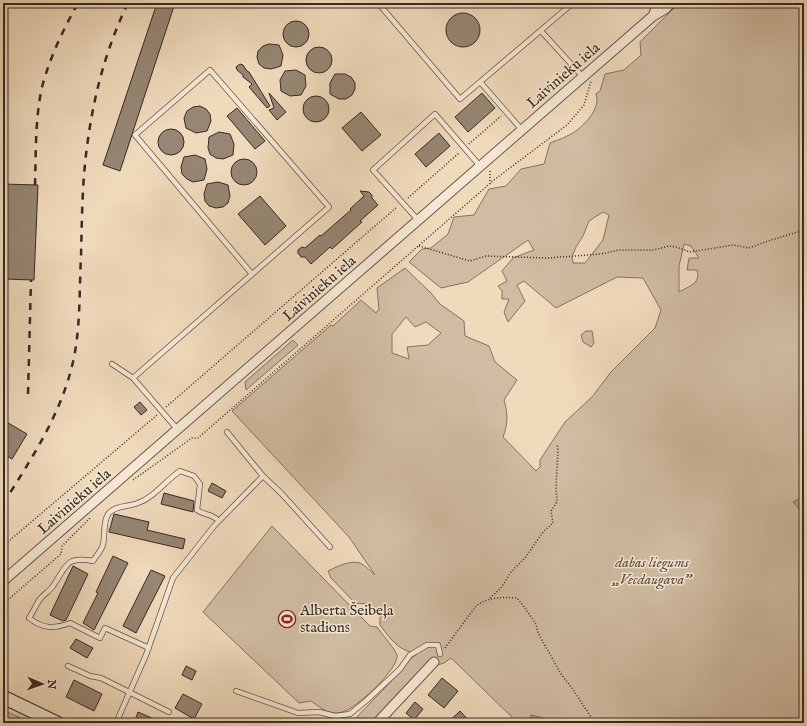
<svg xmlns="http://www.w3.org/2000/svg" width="807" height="726" font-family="'IM FELL English',serif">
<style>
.green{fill:#d0bca2;stroke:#827362;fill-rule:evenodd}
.water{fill:#b09e88;stroke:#7f7060}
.building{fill:#968673;stroke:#352a23}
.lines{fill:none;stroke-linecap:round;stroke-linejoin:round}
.service-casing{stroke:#645649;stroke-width:6}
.minor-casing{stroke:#645649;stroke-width:11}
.secondary-casing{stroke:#352a23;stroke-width:15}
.path{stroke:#352a23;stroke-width:1.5;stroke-dasharray:1 2;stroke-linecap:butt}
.service{stroke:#f5e7d3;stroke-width:4.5}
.minor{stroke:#f5e7d3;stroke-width:9}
.secondary{stroke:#f5e7d3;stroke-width:13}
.rail{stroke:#352a23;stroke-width:2.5;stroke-dasharray:7 7;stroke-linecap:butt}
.labels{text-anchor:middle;stroke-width:3;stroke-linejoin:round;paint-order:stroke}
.street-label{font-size:15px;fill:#352a23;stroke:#f5e7d3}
.park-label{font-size:15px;font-style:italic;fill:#5c4e43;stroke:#f5e7d3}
.poi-label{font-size:15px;fill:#352a23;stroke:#f5e7d3;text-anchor:start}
</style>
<rect width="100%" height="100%" fill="#f0dabc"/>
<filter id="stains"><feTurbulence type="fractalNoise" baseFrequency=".005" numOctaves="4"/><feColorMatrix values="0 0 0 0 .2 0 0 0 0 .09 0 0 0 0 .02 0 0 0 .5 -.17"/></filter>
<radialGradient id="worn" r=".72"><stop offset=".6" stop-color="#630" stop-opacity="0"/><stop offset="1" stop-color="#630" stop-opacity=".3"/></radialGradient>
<!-- green -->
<path class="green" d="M679,3H804V723H518L451,658L444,663L431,667L374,723H351L401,671L406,662L417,654C413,652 408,652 405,650C394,645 387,634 380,625V613L368,604L355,603L331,578L328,571C336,567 350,560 360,563C365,565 371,572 375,575L349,537L232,411L331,325L333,326L361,300L376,313L379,309L377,288L405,268L431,293L440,304L464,321L465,336L489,346L495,362L517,380L504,400C508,413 508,425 503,437L536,471L540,467V460L565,422L592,397L611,372L655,328L661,310L643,278L617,277L556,308L524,281L517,285L525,301L508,322L504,312L509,299H502V291L498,286L507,281L502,271L513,258L534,250L528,240L468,282L441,288L409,262L422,249L431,248L448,234L454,217L474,215L489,189L506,186L521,169L544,164L550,143C558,140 569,136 576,131C586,123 601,108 596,94L600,91L605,74L624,70L641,55L640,42ZM603,212L609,215L603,240L585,263H573L572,257L576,247L583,236L589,221ZM684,244L691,246L699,258H689L687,270H697C701,284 689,286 679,292V266ZM406,317L415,327L426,322L441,333L428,345L407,347L409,359L392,353V334Z
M586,331H592L594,343L591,347L583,342L581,335Z
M293,340L298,345L246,390L245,382Z
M272,526L370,626L377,627C381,633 395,649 397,655C400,667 359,705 347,710C344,712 338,713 335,713C326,713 318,706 311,701L299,703L203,612Z
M3,710L32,723H3Z"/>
<!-- water -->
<path class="water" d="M804,496V515L793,502Z
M531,715L547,719L551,723H534L531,718Z"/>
<!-- building -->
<path class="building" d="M157,3H175L120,171L103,165Z
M446 30a17 17 0 1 1 34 0a17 17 0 1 1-34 0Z
M283 34a13 13 0 1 1 26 0a13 13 0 1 1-26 0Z
M269,44L279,45L283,55L281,66L271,69L264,68L259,64L257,57L258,51L263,46Z
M306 60a13 13 0 1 1 26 0a13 13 0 1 1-26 0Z
M240,64L243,65L247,71L249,72L270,106L267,108L249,87L252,84L243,77V75L237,70L236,67Z
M296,70L305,75L306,86L301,95L290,96L281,91L280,80L285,71Z
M335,74H345L351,77L355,83V89L352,95L346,99H339L330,94V83Z
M269,93L286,112L277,120L269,110L274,108Z
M482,93L495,108L468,132L455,117Z
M303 109a13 13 0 1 1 26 0a13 13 0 1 1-26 0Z
M200,106L206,109L210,114L211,121L207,131L196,133L186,128L184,118L187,111L193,107Z
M237,108L265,141L255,149L227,116Z
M361,112L381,135L362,151L342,128Z
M158 142a13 13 0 1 1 26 0a13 13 0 1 1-26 0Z
M219,132L230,134L234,144L233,155L223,159L216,158L210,154L208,148L209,137Z
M439,133L450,146L426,167L415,154Z
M195,155L205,159L207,169L204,180L193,182L187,179L182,174L181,167L184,157Z
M231 172a13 13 0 1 1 26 0a13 13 0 1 1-26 0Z
M218,182L228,185L230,196L228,203L223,207L216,208L209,206L205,201L204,194L207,184Z
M3,184L38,185L34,280L3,279Z
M360,191L369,192L372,195V198L378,205L360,221L362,222L332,249L330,247L311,264L305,257H301L298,253V250L302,247L305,248L320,235L321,236L351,210L350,209L364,196Z
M260,196L286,226L265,245L238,214Z
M140,402L147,410L141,415L134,407Z
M3,420L27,434L12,459L3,454Z
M212,483L226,491L222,498L208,491Z
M164,493L194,501L193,512L161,504Z
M114,514L149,522L147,530L185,539L183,549L109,532Z
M113,556L128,563L94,630L83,623L98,593L96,592Z
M73,566L88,574L66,620L63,621L50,615Z
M151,570L165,576L136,633L123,626Z
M76,639L93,648L87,658L70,648Z
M186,666L196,671L192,680L182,675Z
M442,678L458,691L444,708L428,695Z
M74,680L102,694L94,711L66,697Z
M183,694L202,704L194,719L175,708Z
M415,702L423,709L414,720L406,713Z
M460,711L471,723H447L458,713Z
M138,712L163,723H134Z"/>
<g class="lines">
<defs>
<path id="service" d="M378,3L460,99L573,3
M541,31L583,77
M481,83L522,130
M418,220L373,170L435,114L480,166
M112,364L133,378L178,430
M133,378L329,207L210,70L135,135L252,274
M227,432L263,476
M149,648L105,628L100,638L70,623C54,629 43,629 29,618C33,612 36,605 40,599C44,594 50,591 53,586C67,566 65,556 93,561C96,556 101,551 103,545C105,536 103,520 109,513C117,505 129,507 138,503C155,497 166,480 180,471L194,476L200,484L197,510C205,516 211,513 219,521
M68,666L90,676L101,678L169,712
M236,691L298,713L319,712L335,716L350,714L367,700L400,669L410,655L427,645H438L440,654
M116,723L146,655L173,578L214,526L263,476L281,493L330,547"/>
<path id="minor" d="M653,16L658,3
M3,581L653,16L665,9L671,3
M377,723L434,662"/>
<path id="secondary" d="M3,697L57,723"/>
</defs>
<!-- service casing -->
<use href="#service" class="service-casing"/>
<!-- minor casing -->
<use href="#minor" class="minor-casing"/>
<!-- secondary casing -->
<use href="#secondary" class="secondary-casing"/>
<!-- path -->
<path class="path" d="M469,144L501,116
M490,184V170
M408,198L459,153
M419,246L470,261L486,256L548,258L601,254L619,250H653L669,246L676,247L690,252L733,245L749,248L768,241L804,230
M166,407L397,207
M133,480L192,438H198L494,180L567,125L584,105L591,81
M3,546L157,415
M490,598L501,588L511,572L525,558L543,532L553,523L551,511L557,502L556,487L558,450L557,444
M3,604L61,554L62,546L90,518
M445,648L476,606C488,597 502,597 517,598L525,608L536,624L538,633L561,674L572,688L595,723"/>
<!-- service -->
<use href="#service" class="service"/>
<!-- minor -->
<use href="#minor" class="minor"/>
<!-- secondary -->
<use href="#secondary" class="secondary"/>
<!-- rail -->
<path class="rail" d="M35,185C36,153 35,119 42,87C50,57 63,30 78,3
M28,394L31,280
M3,504C30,461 58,419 71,370C81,333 79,294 81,256C82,220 82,183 87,147C93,98 106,48 128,3"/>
</g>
<!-- icons -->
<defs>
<symbol id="stadium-ring" viewBox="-11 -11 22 22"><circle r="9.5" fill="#f5e7d3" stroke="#8f2418" stroke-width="1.5"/><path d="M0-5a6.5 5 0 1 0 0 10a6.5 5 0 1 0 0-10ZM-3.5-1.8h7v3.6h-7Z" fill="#8f2418"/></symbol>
</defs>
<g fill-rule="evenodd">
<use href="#stadium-ring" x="277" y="609" width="20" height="20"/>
</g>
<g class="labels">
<!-- street labels -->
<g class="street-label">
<text transform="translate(563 75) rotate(-41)" y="5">Laivinieku iela</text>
<text transform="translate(319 288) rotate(-41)" y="5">Laivinieku iela</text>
<text transform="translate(74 501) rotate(-41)" y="5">Laivinieku iela</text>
</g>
<!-- park labels -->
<g class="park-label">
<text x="652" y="567">dabas liegums<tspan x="652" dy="17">„Vecdaugava”</tspan></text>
</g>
<!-- poi labels -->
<g class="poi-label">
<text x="300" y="615">Alberta Šeibeļa<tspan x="300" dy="17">stadions</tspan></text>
</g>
</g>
<!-- margin -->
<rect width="807" height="726" fill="none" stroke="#f0dabc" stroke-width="16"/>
<rect x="4" y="4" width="799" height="718" fill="none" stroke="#352a23" stroke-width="2"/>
<rect x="8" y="8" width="791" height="710" fill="none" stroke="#352a23"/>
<!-- north arrow -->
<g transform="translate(42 684) rotate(92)" stroke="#f5e7d3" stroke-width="3" paint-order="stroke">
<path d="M0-3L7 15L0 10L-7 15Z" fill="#352a23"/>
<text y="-6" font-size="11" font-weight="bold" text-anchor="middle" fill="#352a23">N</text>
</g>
<rect width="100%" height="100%" filter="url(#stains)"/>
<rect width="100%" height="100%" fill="url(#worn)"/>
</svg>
